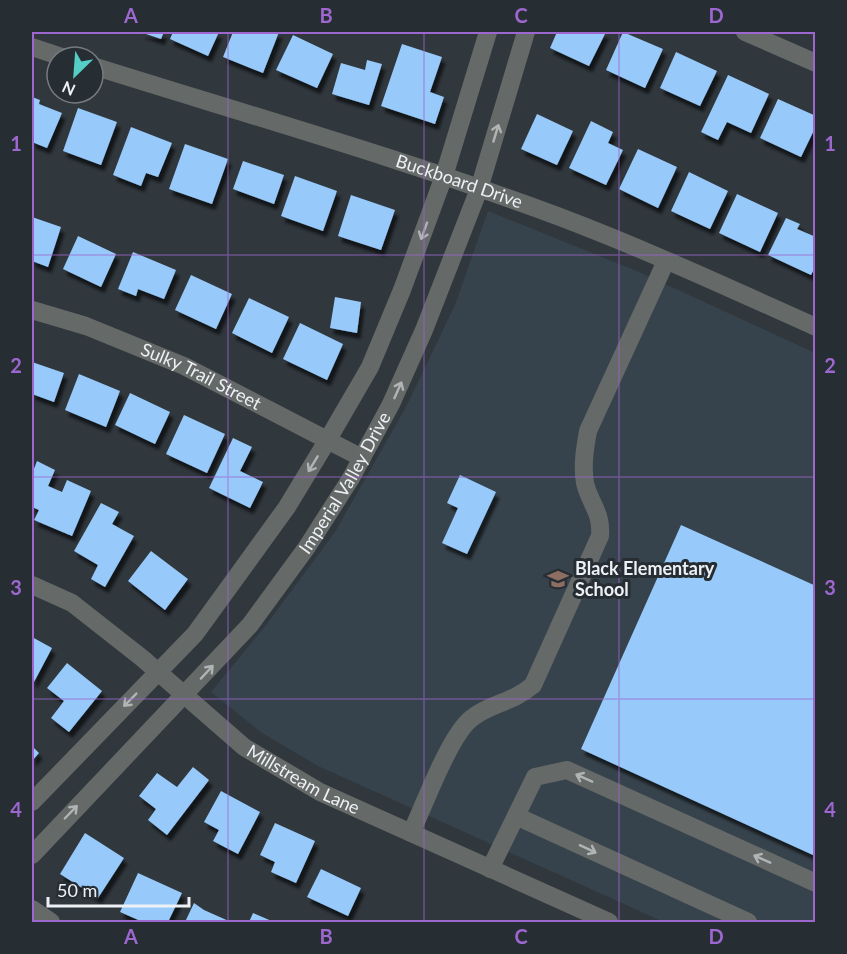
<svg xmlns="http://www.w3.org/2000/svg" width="847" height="954" font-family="Lato,sans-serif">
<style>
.built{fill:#37434c}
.building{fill:#97cafa;filter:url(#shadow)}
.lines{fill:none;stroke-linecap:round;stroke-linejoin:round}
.minor{stroke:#656967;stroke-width:18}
.oneway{stroke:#b0b4b5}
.grid{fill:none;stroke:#9d67cf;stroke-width:1.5;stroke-opacity:0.55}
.labels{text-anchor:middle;stroke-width:6;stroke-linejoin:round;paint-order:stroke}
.street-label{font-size:18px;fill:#edf1f5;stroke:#262d33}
.poi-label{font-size:18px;font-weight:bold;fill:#edf1f5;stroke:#262d33;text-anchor:start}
.neatline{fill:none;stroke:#9d67cf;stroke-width:2}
.grid-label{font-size:20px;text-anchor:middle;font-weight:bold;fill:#9d67cf}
</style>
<defs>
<filter id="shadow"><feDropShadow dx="3.5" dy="6" stdDeviation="1.5" flood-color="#0009"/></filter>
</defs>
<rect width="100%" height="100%" fill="#30373d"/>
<!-- built -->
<path class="built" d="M488,211L639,272L815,353V922H664L318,766L262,733L211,692L266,625L335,532L406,407L455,305Z"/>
<!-- building -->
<path class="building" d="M140,32H164L161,39Z
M173,32H219L208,56L170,39Z
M233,32H279L263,73L223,57Z
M557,32H606L589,66L550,48Z
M623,32L663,49L645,88L606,70Z
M293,35L333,54L317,88L276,70Z
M402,44L442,57L430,92L444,97L435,124L381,106Z
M676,52L717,71L700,106L660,88Z
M367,60L382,64L369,105L332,94L341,63L365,70Z
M728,75L769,94L751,133L727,122L718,140L701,132Z
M32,97L40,100L39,104L62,113L47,148L32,142Z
M778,99L816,116V126L801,157L760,138Z
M78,108L117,122L101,165L63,151Z
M537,114L573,131L557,165L521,149Z
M591,121L613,132L608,143L623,150L606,185L569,168Z
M131,127L172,143L158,177L146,173L141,186L113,175Z
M185,144L228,159L212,204L169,189Z
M638,149L677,167L658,208L619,189Z
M243,161L284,175L274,204L233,189Z
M689,172L728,191L710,229L671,211Z
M295,176L337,191L323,231L281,216Z
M737,194L778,213L760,252L719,233Z
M351,195L395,210L381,250L338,236Z
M32,217L61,227L48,267L32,261Z
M786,218L800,224L797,229L816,237V265L811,275L768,255Z
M78,236L116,254L101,287L63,269Z
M133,252L176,270L164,299L138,289L136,296L118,289Z
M191,275L232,294L216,329L175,310Z
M335,297L361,302L357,333L330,328Z
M249,298L289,317L272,353L232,333Z
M300,323L343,344L327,380L283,359Z
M32,362L64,373L54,402L32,394Z
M79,374L120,391L106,427L65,410Z
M130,393L170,412L155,444L115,425Z
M184,415L225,434L207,473L166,454Z
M233,438L252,447L240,471L263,482L250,508L209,488Z
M37,461L55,470L48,486L62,492L67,480L91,491L72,536L34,520L39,510L32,507V474Z
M460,475L496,492L467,554L442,543L458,508L447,503Z
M101,503L119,512L112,524L134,536L105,587L91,579L98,565L74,551Z
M681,525L816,586V849L813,855L581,749Z
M151,551L188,579L165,610L128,581Z
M32,637L52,648L34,682L32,680Z
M67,663L102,691L69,732L51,718L64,701L47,688Z
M32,746L39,753L32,761Z
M193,767L209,780L167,835L148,820L156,809L139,796L157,773L177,787Z
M221,791L260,812L238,854L213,841L219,830L204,822Z
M275,823L315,841L296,883L271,872L275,862L260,855Z
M85,833L124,858L98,898L60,874Z
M321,869L361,888L348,916L307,897Z
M138,873L182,893L168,922H143L120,912Z
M194,903L204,910L231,922H185Z
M253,913L274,922H249Z"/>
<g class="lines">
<!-- minor -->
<g class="minor">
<path d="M745,32L816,63"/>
<path d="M32,47L62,57"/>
<path id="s1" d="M93,66C249,115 407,160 560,217C647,250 731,289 816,327"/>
<path id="s2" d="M32,310L86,326L184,366L362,458"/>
<path id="s3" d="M32,585L72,603L142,658L244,747L320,792L609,922"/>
<path d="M32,802L195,634L287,507L327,441L370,367L402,290L444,176L488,32"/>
<path d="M516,816L748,922"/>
<path d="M411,833C424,806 450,734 472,718C491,703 512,703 533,685L600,536C602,512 590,504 585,483C582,465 585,448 588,431L666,261"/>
<path id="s4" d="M32,855L250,625L307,547L351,478L391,404L424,330L479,189L526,32"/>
<path d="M490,869L535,777L567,770L816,883"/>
<path d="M32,909L51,922"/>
</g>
</g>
<!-- one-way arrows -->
<defs><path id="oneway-shaft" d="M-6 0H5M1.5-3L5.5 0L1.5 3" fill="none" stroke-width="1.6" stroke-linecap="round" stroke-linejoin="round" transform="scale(1.5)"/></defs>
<g class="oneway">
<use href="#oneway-shaft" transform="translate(496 133) rotate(-73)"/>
<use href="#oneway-shaft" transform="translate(424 231) rotate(110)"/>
<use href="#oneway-shaft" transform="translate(398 390) rotate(-66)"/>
<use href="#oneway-shaft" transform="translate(313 464) rotate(121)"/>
<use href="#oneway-shaft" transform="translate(207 672) rotate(-47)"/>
<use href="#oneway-shaft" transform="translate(130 700) rotate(135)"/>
<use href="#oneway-shaft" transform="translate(584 778) rotate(-156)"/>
<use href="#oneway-shaft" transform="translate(71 812) rotate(-46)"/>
<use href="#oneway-shaft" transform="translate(588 849) rotate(25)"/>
<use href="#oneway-shaft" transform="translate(762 859) rotate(-156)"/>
</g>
<!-- grid -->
<path class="grid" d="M228,32V922M424,32V922M619,32V922M32,255H816M32,477H816M32,699H816"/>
<!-- icons -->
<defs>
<symbol id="school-bare" viewBox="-9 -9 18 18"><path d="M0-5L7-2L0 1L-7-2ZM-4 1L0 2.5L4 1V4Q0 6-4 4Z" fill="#8d6e63" stroke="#262d33" stroke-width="2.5" paint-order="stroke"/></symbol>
</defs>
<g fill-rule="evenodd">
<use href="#school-bare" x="543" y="564" width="30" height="30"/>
</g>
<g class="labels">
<!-- street labels -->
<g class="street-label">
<text dy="6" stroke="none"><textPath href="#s1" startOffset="384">Buckboard Drive</textPath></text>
<text dy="6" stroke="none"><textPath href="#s2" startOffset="182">Sulky Trail Street</textPath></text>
<text dy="6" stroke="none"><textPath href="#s4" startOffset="488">Imperial Valley Drive</textPath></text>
<text dy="6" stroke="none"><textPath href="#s3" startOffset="336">Millstream Lane</textPath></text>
</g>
<!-- poi labels -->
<g class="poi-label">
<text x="575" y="575">Black Elementary<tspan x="575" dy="21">School</tspan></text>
</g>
</g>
<!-- border -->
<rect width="847" height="954" fill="none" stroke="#262d33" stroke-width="66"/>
<!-- north arrow -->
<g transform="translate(75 75) rotate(205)"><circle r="28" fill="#262d33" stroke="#767b81" stroke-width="1.5"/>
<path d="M0-4.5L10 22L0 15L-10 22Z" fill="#55cec5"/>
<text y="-9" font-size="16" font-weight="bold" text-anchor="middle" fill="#edf1f5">N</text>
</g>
<!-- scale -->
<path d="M48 897v9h141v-9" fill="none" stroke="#edf1f5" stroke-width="3"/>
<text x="57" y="897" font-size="18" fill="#edf1f5" stroke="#262d33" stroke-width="4.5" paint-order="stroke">50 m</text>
<rect x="33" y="33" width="781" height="888" class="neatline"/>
<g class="grid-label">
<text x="131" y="23">A</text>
<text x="326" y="23">B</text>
<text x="521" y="23">C</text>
<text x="716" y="23">D</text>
<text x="16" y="151">1</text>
<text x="830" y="151">1</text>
<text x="16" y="373">2</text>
<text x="830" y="373">2</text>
<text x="16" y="595">3</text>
<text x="830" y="595">3</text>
<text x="16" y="817">4</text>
<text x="830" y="817">4</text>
<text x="131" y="944">A</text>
<text x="326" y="944">B</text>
<text x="521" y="944">C</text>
<text x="716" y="944">D</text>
</g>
</svg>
